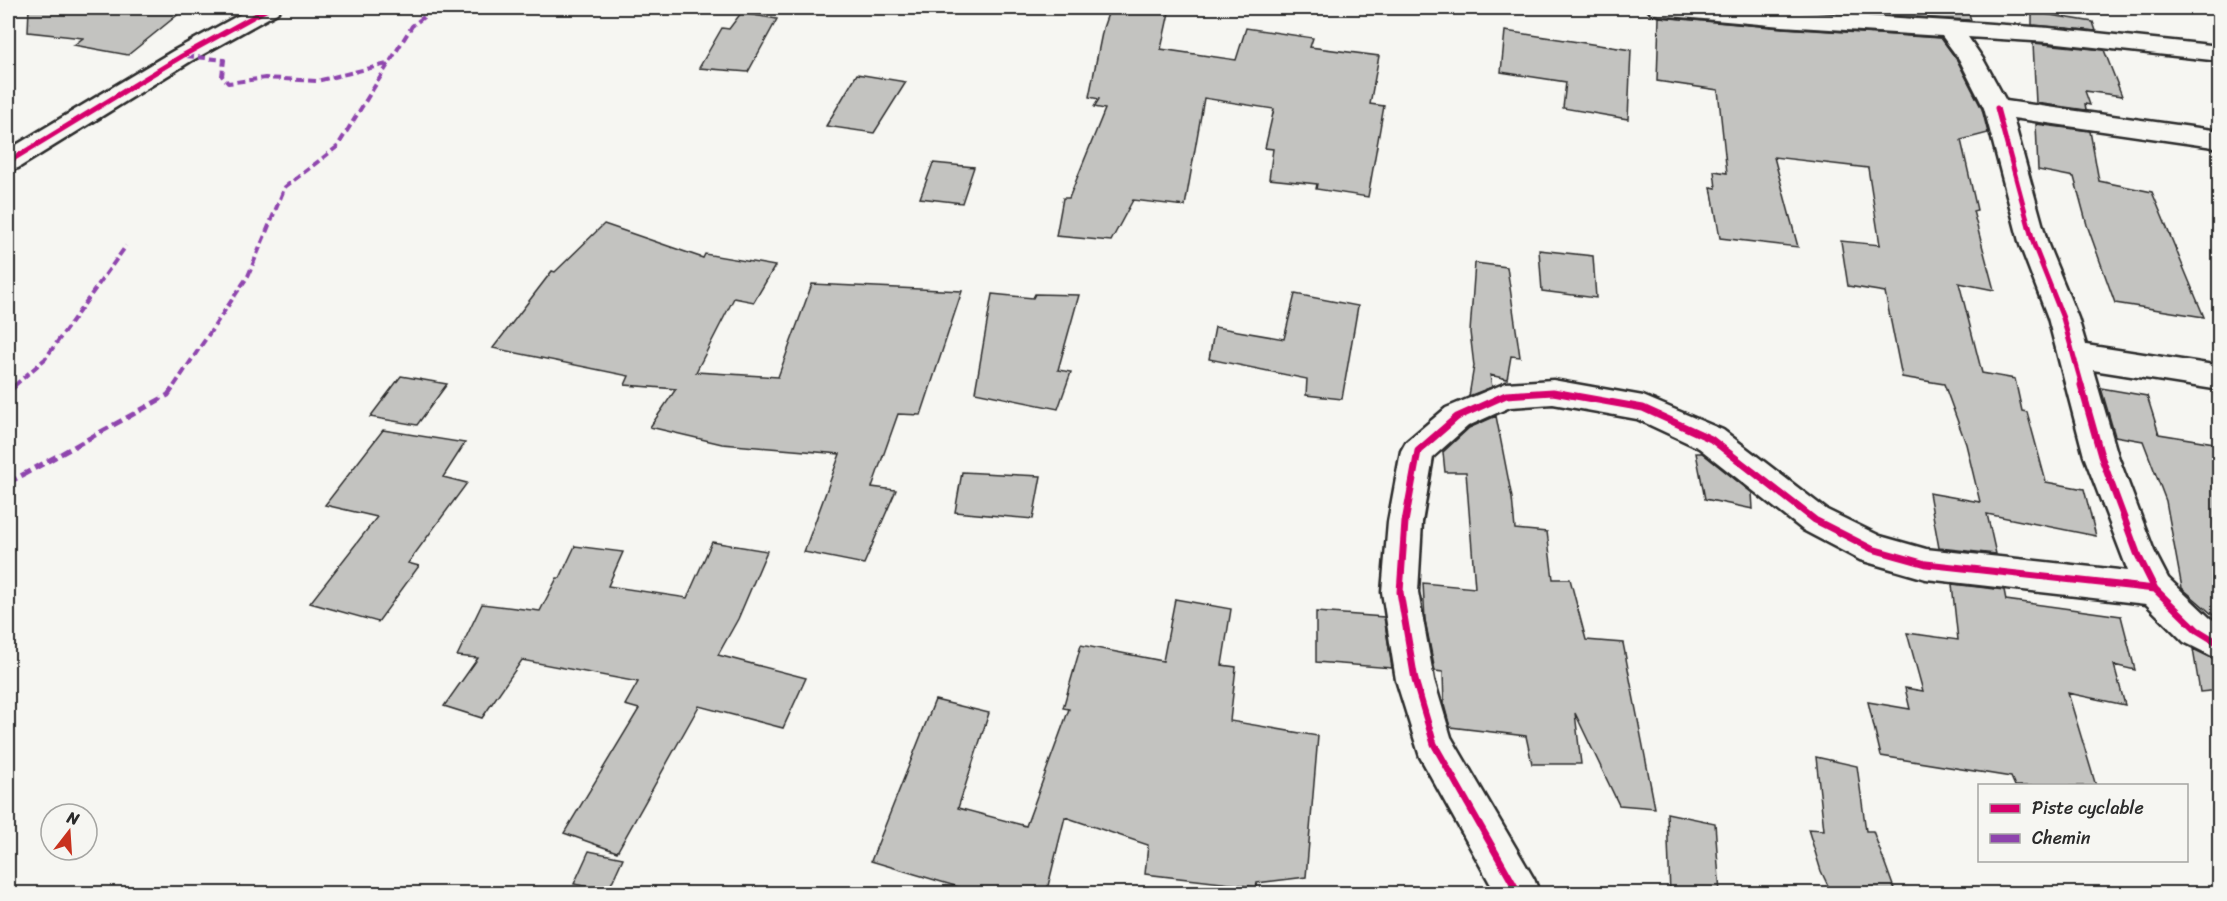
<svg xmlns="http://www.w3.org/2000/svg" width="2227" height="901" font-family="Sriracha,sans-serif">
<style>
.building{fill:#c3c3c0;stroke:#2b2b2b;stroke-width:1.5}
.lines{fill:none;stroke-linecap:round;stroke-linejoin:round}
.minor-casing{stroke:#2b2b2b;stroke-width:5}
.minor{fill:#f6f6f2;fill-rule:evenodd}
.quiet-far1{stroke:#8e44ad;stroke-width:4;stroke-dasharray:8 4;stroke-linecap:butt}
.quiet{stroke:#8e44ad;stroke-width:5;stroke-dasharray:10 5;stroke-linecap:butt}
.cycleway-far1-casing{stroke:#f6f6f2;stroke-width:8}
.cycleway-casing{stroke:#f6f6f2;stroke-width:10}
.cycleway-far1{stroke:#d6006c;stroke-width:5}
.cycleway{stroke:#d6006c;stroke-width:7}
</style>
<rect width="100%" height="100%" fill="#f6f6f2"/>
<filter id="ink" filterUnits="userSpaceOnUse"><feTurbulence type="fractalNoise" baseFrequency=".0167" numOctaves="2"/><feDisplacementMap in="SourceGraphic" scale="12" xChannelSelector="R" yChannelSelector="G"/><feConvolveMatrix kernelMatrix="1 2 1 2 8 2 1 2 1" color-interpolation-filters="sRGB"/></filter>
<g filter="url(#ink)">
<!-- building -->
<path class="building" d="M29,8H186L128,55L74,45L83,38L28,32Z
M1110,8H1170L1161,49L1236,60L1246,28L1313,38L1310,47L1379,56L1370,104L1384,106L1368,197L1316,189L1317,184L1269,179L1273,149L1265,148L1274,109L1204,98L1185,206L1133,200L1111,241L1056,236L1063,198H1069L1105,109L1094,107L1099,99L1089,97L1103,28Z
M1763,8H1967L1971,20L1949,19Z
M2032,12L2093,22L2096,31L2032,25Z
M741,13L777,19L748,72L699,68L722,28L729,29Z
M1659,17L1782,28L1941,38L1957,60L1982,109L1988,133L1961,140L1977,210L1973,211L1994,290L1959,283L1982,373L2015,379L2022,411L2027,412L2046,482L2084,489L2096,536L1987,514L1996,554L1939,548L1929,493L1980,502L1966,444L1944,384L1902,377L1885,292L1848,286L1841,241L1880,245L1868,168L1774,157L1798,247L1720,238L1711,187L1716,188L1714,171L1727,173L1718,90L1657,81Z
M1505,31L1631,50L1628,119L1563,108L1566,82L1501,72Z
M2033,43L2104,50L2122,96L2085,91L2090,105L2085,104L2086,110L2036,103Z
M857,74L906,82L874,133L826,126Z
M2036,124L2090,131L2099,181L2152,192L2204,317L2115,303L2087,225L2074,177L2038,170Z
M933,163L974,167L962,203L920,198Z
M604,224L703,258L705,254L775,266L754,302L734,298L696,372L778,377L812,284L962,291L921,415L898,414L872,487L896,490L864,564L804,552L840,454L722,444L650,427L676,389L625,385L629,376L493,348L552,271L555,272Z
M1539,250L1593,256L1596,298L1542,291Z
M1475,263L1507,267L1520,357L1511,356L1507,379L1490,375L1492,387L1469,396L1474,366L1470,332Z
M992,294L1033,298L1035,294L1079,295L1058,370L1071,372L1058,409L975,392Z
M1295,294L1358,306L1342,399L1306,395L1307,379L1209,359L1215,327L1284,339Z
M401,376L447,384L417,425L370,417Z
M2101,388L2147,396L2159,434L2220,444V621L2182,588L2166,501L2143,441L2115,436Z
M1496,416L1512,498L1515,529L1547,532L1553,579H1570L1586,640L1623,643L1655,808L1619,805L1575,713L1581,764H1532L1526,736L1450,727L1444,705L1443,672L1435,671L1425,620L1423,583L1475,588L1466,472H1445L1443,452L1469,428Z
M383,430L465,443L443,477L467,483L408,563L419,566L378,622L310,603L377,517L325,505Z
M1696,453H1702L1752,493L1753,509L1705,499Z
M962,472L1041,476L1033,519L955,512Z
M712,542L767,551L738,619L718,655L806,678L783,728L699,706L617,852L564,833L639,709L625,705L638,682L522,660L482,718L444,706L478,658L457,656L482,604L540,611L557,578H560L575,546L623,552L608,586L687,598Z
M1952,584L2004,590L2006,600L2121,616L2135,670L2114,665L2125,705L2068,693L2096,786H2015L2011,777L1881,756L1868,702L1910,709L1905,688L1923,691L1907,633L1958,640Z
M1175,599L1231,609L1222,665L1236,667L1230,721L1318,736L1306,877L1257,883L1256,887L1145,874L1148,845L1065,817L1046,894H982L871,861L935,700L989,713L958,808L1026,826L1069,709L1063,708L1081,645L1163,661Z
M1316,612L1384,617L1392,668L1316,662Z
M2193,649L2220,662V690L2200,692Z
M1816,757L1857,766L1866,831H1873L1896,894H1832L1821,871L1808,829L1824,830Z
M1667,813L1715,823L1720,894H1670Z
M589,851L623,858L608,891L574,884Z"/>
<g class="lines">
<defs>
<path id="minor" d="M252,8H281L277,13L191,61L18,168L8,171V150L173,51Z
M1647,8H1734L1949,21L2049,28L2220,46V61L2049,42L1968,37L1983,59L2006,101L2220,131V148L2013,118L2048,245L2078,318L2086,345L2220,366V390L2093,370L2118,456L2154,551L2168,578L2210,618L2220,624V660L2184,642L2146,604L1926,579L1860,560L1803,530L1699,448L1637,419L1553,404L1510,407L1468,426L1433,457L1422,522L1418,592L1434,680L1451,737L1534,879L1540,894H1496L1420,757L1396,680L1382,592L1388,522L1401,451L1406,442L1446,408L1506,383L1553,380L1643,396L1723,430L1827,510L1880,536L1926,549L2128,571L2084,456L2048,318L2020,245L1984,108L1959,59L1942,36L1782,26L1659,15L1651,13Z"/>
</defs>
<!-- minor casing -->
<use href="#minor" class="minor-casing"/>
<!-- minor -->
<use href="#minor" class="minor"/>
<!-- quiet-far1 -->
<path class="quiet-far1" d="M186,56L224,60L222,76L228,83L265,78L317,81L387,64
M14,386L45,359L126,246
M174,386L248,276L285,187L337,147L412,26L435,8"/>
<!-- quiet -->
<path class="quiet" d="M8,392L16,385
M8,483L168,395L175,385"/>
<defs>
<path id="cycleway-far1" d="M1997,108L2034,245L2063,318L2082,386
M8,162L182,56L269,8"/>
<path id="cycleway" d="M2081,385L2101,456L2137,553L2155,589L2197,630L2220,644
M1519,894L1434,744L1415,680L1400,592L1405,522L1418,451L1457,417L1506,395L1553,392L1643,408L1711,439L1815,520L1872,549L1926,564L2155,589"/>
</defs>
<!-- cycleway-far1 casing -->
<use href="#cycleway-far1" class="cycleway-far1-casing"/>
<!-- cycleway casing -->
<use href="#cycleway" class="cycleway-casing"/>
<!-- cycleway-far1 -->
<use href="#cycleway-far1" class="cycleway-far1"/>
<!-- cycleway -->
<use href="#cycleway" class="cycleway"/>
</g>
</g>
<!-- margin -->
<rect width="2227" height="901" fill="none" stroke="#f6f6f2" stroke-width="30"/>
<rect x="15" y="15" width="2197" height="871" fill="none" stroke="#2b2b2b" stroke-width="2" filter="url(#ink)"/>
<!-- legend -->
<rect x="1978" y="784" width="210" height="78" fill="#f6f6f2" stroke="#a5a5a2" stroke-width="1.5"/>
<rect x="1990" y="804" width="30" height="9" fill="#d6006c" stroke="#a5a5a2" stroke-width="1.5"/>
<text x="2032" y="814" font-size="18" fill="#2b2b2b">Piste cyclable</text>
<rect x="1990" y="834" width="30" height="9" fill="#8e44ad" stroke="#a5a5a2" stroke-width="1.5"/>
<text x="2032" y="844" font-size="18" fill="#2b2b2b">Chemin</text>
<!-- north arrow -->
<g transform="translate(69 832) rotate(17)"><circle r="28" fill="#f6f6f2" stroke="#a5a5a2" stroke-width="1.5"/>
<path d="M0-4.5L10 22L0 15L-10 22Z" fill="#c8321e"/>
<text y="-9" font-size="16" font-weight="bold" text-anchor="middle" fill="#2b2b2b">N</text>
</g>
</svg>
